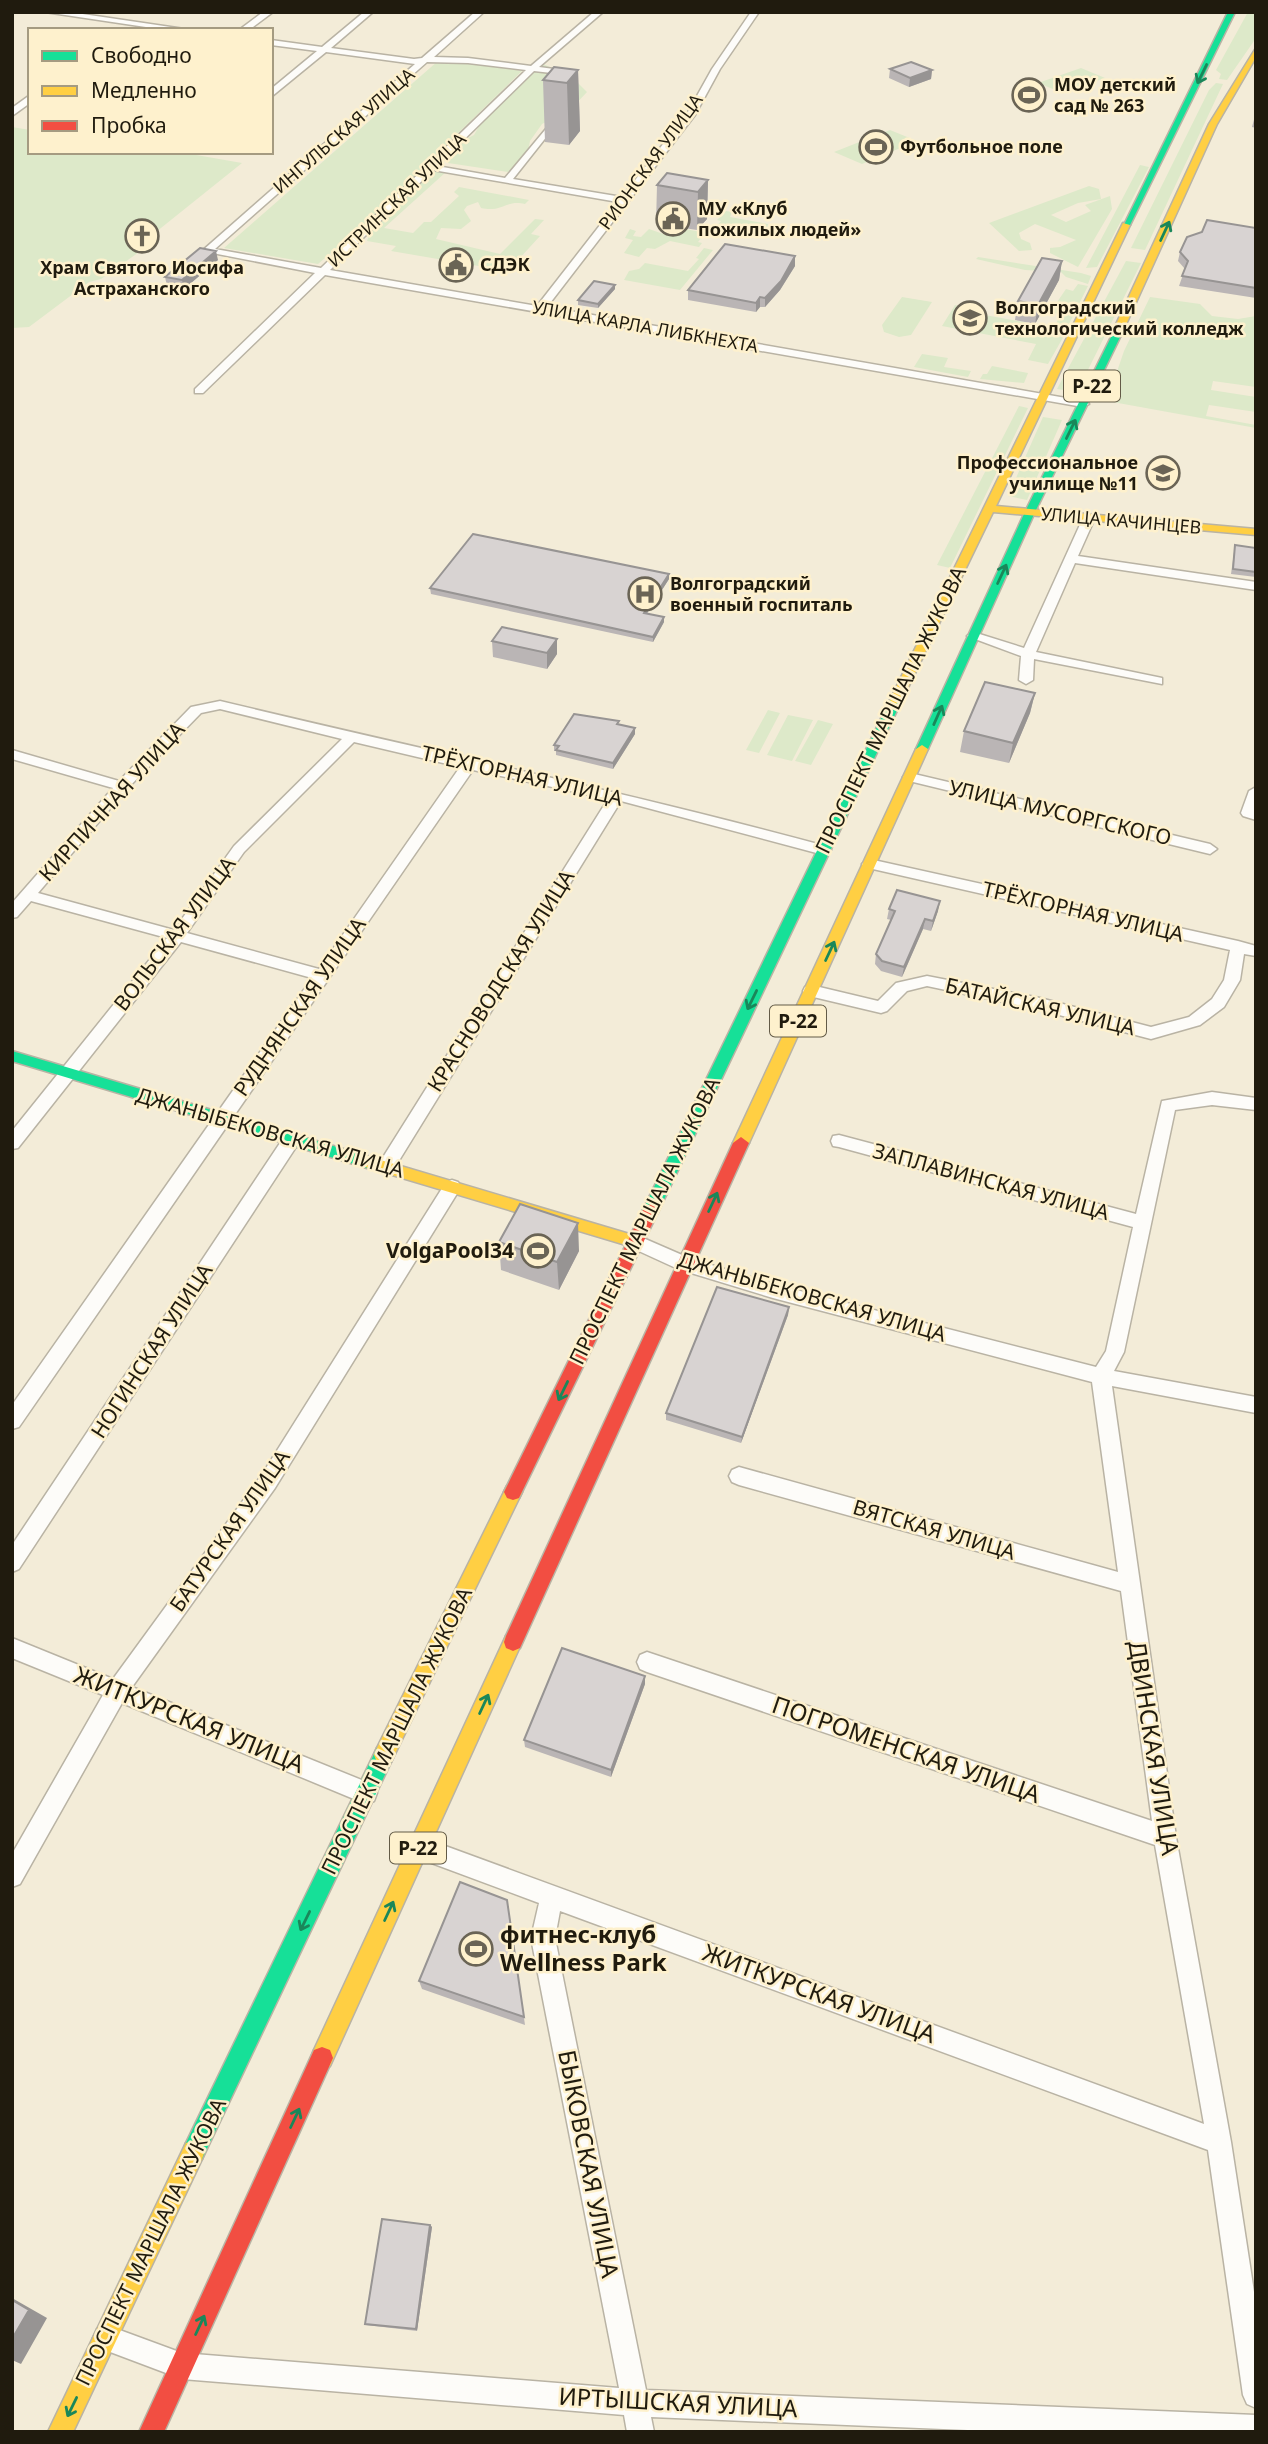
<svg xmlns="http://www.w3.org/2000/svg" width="1268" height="2444" font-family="'Noto Sans',sans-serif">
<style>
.green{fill:#dde9c9}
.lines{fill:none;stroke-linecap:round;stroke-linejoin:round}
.street-casing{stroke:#b9b3a4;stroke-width:3}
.fast-casing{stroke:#b9b3a4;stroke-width:3}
.slow-casing{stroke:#b9b3a4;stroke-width:3}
.jam-casing{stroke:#b9b3a4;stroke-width:3}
.street{fill:#fdfcf9;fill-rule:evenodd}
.fast{fill:#16e098;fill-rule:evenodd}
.slow{fill:#ffcf43;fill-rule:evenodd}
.jam{fill:#f24e42;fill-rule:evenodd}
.wall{fill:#bab5b5}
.shaded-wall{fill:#979493}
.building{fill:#d8d3d2;stroke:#979493;stroke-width:2}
.oneway{stroke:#1a875a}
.labels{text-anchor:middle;stroke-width:5;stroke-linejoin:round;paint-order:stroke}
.far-poi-label{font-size:18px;font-weight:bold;fill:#201b0e;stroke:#fef1cd;text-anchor:start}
.far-street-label{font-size:18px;fill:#201b0e;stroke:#fef1cd}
.shield{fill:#fef1cd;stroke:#635b47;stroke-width:2}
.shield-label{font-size:19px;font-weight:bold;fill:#201b0e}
.street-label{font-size:21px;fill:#201b0e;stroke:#fef1cd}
.poi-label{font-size:21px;font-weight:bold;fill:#201b0e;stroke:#fef1cd;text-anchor:end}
.near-street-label{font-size:24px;fill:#201b0e;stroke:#fef1cd}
.near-poi-label{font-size:24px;font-weight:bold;fill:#201b0e;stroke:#fef1cd;text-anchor:start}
</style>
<rect width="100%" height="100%" fill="#f3ecd8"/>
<!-- green -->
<path class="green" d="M1248,12H1256V38L1227,80L1219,79L1221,74L1216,70Z
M438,61L489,65L522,71L359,229L318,264L224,248Z
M543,64L572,77L587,92L573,107L542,124L530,141L528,151L508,172L448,163L449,153L464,140L474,135L482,121Z
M1081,68L1105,78L1063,93L1038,83Z
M1216,83L1223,84L1145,250L1131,248L1209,90Z
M12,127L30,130V152H179L242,163L151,236L142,232L133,233L130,241L149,245L101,279L89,282L29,327L12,328Z
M890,130L917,141L862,164L834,152Z
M1140,165L1149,167L1097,267L1086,268Z
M435,170L446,172L384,228L413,233L424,222H431L459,196L454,192L459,187L529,200L525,204C506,199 502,213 481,208L478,202L467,206L464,210L471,221L461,229L441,228L436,239L500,254L535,219L544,220L531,234L540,236L508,271L391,251L396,246L367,241L372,227Z
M1089,186L1099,189L1101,199L1078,203L1051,215L1066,222L1091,211L1085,205L1110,196L1112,209L1078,267L1050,253V248L1060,247L1076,240L1035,224L1019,233L1021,239L1030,243L1032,250L1019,251L989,223Z
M726,211L732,212L730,217L768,224L767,229L737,228L723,238L715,237L712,232L721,221L717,220Z
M680,228L701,232L702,237L698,242L702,243L699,247L670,241L655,249L647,248L639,257L624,253L633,240L625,238L630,229L636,231L633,236L641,237L649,229L669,236Z
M704,248L713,250L680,290L624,280L629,271L639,269L645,263L688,271L699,259L696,258Z
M978,257L1081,273L1091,276L1088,284L1066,277L1061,272L1025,270L976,259Z
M1126,261L1141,263L1077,392L1057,389Z
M1078,284L1088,286L1067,328L1056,324L1060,315L1051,311L1066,289L1073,291Z
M902,297L932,302L911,335L899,337L884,332L882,325Z
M1150,297L1200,304L1212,316L1238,319L1256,316V387L1213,381L1211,390L1256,397V412L1209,405L1206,416L1256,425V428L1107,401L1124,351Z
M955,305L969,309L968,312L1052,327L1065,334L1048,364L1028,360L1036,344L942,326Z
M922,354L948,358L944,367L971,371L968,377L914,367Z
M992,366L1028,373L1024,383L980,379L983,374H987Z
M1019,406L1028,408L950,568L937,565Z
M1043,417L1062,420L1027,500L1008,496Z
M768,710L780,713L759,753L746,750Z
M788,715L813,720L792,761L767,755Z
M818,720L833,724L811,765L795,761Z"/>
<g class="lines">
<defs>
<path id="street" d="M45,12H69L191,30H166Z
M263,12H273L249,30H239Z
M364,12H373L331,48L414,59L422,58L475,12H484L434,57L468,58L531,66L594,12H603L539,67L569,71V75L534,71L437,166L505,178L555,118L559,121L513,179L622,197L688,112L712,69L751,12H759L720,69L695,115L547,307L1083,401L1089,404L1083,407L325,275L203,393H195V389L315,273L202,251L415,64L326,52L271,97V89L317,51L271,45V40L322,47ZM427,62L468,63L526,70L321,268L215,249ZM433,170L618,202L537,306L330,270Z
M30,95V103L12,116V108Z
M1089,514L1095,518L1078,556L1256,582V590L1075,563L1036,652L1162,678V684L1034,659L1033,680L1026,684L1019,680L1021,656L967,636L973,632L1024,648L1083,518Z
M220,701C423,750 627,792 829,847L831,850L824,855L621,801L392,1172H380L377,1167L380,1162L608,799L473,770L19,1427L12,1429V1405L312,978L181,942L18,1148L12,1149V1131L167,938L31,901L17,917L12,918V903L113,788L12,759V750L119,781L191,707ZM220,709L342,739L234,846L174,930L38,893L127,789L201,713ZM354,742L460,767L319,969L187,933L244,852Z
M910,773L1210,844L1217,849L1210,854L905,780L903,777Z
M1256,787V820L1243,816L1241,813L1249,791Z
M869,859L1238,941L1256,946V956L1244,954L1240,980L1224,1007L1200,1025L1151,1039L1040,1010L927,986L907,991L887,1011L881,1013L805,995L803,991L805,987L811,985L878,1001L896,983L927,976L1040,998L1151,1027L1189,1017L1212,999L1224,980L1230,950L864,867L862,864Z
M1212,1092L1256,1098V1110L1212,1105L1175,1110L1124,1352L1114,1371L1256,1397V1413L1112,1386L1176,1837L1231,2142L1256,2305V2408L1247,2404L1243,2395L1208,2150L560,1911L555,1938L646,2390L1256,2415V2432H1016L651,2417L654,2432H627L624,2415L182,2379L97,2347L93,2338L97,2329L106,2325L182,2353L619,2388L531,1938L539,1903L410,1855L407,1847L410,1839L418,1836L1204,2124L1155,1845L647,1672L640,1669L637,1662L640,1655L647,1652L1152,1821L1121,1591L739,1485L732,1482L729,1476L732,1470L739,1467L1118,1572L1092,1382L773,1298L678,1269L630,1247L627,1242L630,1237L636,1235L689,1258L773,1284L1096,1367L1106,1351L1133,1227L839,1147L833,1146L831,1141L833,1136L839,1135L1136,1214L1162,1101Z
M292,1133L298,1134L300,1139L298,1144L19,1569L12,1572V1545L286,1134Z
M452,1180L458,1182L461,1187L458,1192L275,1488L132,1687L374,1785L377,1793L374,1801L366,1804L122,1703L20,1884L12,1887V1854L103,1695L12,1658V1638L113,1679L261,1476L446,1182Z"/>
<path id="fast" d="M1228,12H1235L1130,225L1123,227Z
M1115,329L1123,331L1035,512L928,749L922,753L918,752L916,749L1025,512Z
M896,696L902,700L659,1210L657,1214H645L643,1210L890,700Z
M12,1051L367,1156L375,1162L367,1168L12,1061Z
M384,1745L391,1748L394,1755L391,1762L202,2159L194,2162L186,2159L183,2151L186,2143L377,1748Z"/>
<path id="slow" d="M1256,48V57L1217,124L1123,331L1115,333L1113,331L1209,124Z
M1123,223L1130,225L996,506L1256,529V535L993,512L902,700L896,704L892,703L890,700Z
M922,745L928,749L749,1143L741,1149L736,1147L733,1143L916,749Z
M367,1156L636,1236L642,1238L644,1242L642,1246L636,1248L362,1166L359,1162Z
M513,1484L519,1486L522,1492L391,1762L384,1765L377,1762L374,1755L377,1748L507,1486Z
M513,1633L520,1636L522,1642L330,2066L322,2069L314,2066L311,2058L314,2050L506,1636Z
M194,2140L202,2143L205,2151L202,2159L73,2432H48L186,2143Z"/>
<path id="jam" d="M741,1137L749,1143L520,1648L513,1651L506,1648L504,1642L506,1636L733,1143Z
M651,1204L657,1206L659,1210L519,1498L513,1500L507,1498L504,1492L507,1486L643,1210L645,1206Z
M322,2047L330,2050L333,2058L164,2432H139L314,2050Z"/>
</defs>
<!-- street casing -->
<use href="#street" class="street-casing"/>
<!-- fast casing -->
<use href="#fast" class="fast-casing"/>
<!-- slow casing -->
<use href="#slow" class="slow-casing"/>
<!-- jam casing -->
<use href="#jam" class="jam-casing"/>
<!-- street -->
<use href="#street" class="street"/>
<!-- fast -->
<use href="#fast" class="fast"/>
<!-- slow -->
<use href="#slow" class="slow"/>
<!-- jam -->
<use href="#jam" class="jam"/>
</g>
<!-- wall -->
<path class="wall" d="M890,69L932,70L931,79L909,87L889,78Z
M578,70L580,131L569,145L545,142L543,80Z
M1256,112V128L1252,127Z
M708,180L707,219L697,230L656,224L657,185Z
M1256,228V298L1179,286L1185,269L1178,261L1180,252Z
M795,256V266L780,290L765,307H760L756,312L688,300V290Z
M218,260L184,289L167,286L165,277Z
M1062,261L1059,280L1035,324L1015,320L1018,301Z
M615,285V289L598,308L578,305V300Z
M1235,545L1256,548V577L1231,574Z
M669,574V579L647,613L664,622L653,642L431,594L430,588Z
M492,641L557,654L547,669L493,657Z
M1035,693L1030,713L1009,763L960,752L964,731Z
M619,725L635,734L613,769L556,755V751H554V745Z
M889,909L938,911L931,931L923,929L902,977L881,971L875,964L876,954L891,920L887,919Z
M499,1242L579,1251L559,1290L501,1270Z
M789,1307L788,1315L741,1443L666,1420V1413Z
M645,1676V1684L611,1777L525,1747L524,1740Z
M507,1900L525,2025L422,1989L419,1981Z
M430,2225L432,2227L417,2331L366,2325L365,2324Z"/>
<!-- shaded-wall -->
<path class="shaded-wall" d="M578,70L580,131L569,145L567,83Z
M932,70L931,79L909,87L910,78Z
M708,180L707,219L697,230L698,192Z
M216,251L218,260L184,289L182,280Z
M795,256V266L780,290L765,307V298Z
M1062,261L1059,280L1035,324L1038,305Z
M615,285V289L598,308V304Z
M760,297V307L756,312V303Z
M669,574V579L644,618V613Z
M664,617V622L653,642V637Z
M557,639V654L547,669V653Z
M1035,693L1030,713L1009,763L1013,743Z
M635,728V734L613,769V763Z
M940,901L938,911L931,931L933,921Z
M925,919L923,929L902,977L904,967Z
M578,1223L579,1251L559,1290L557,1262Z
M789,1307L788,1315L741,1443L742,1437Z
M645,1676V1684L611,1777V1770Z
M430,2225L432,2227L417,2331L416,2329Z
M12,2298L47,2318L21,2364L12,2360Z"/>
<!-- building -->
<path class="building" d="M911,62L932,70L910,78L890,69Z
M554,67L578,70L567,83L543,80Z
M667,173L708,180L698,192L657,185Z
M1207,220L1256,228V288L1182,276L1188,261L1180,252L1187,237L1202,232Z
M725,244L795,256L781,281L765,298L760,297L756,303L688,290Z
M200,248L216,251L182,280L165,277Z
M1042,258L1062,261L1038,305L1018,301Z
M594,281L615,285L598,304L578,300Z
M473,534L669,574L644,613L664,617L653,637L430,588Z
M1235,545L1256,548V572L1233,569Z
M502,627L557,639L547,653L492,641Z
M985,682L1035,693L1013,743L964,731Z
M574,714L619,721L617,724L635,728L613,763L556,750L559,746L554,745Z
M897,890L940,901L933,921L925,919L904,967L882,961L876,954L895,911L889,909Z
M520,1204L578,1223L557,1262L499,1242Z
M717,1287L789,1307L742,1437L666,1413Z
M562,1648L645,1676L611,1770L524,1740Z
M460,1882L507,1900L524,2017L419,1981Z
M382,2219L430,2225L416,2329L365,2324Z
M12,2300L29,2310L12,2339Z"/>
<!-- one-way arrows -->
<defs><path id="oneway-shaft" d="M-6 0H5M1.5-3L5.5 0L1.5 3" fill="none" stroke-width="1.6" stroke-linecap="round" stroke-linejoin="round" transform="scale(1.75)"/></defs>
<g class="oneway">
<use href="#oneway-shaft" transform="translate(1202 74) rotate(116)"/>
<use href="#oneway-shaft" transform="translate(1165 231) rotate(-65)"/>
<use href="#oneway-shaft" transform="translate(1071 429) rotate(-64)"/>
<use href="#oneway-shaft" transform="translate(1002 574) rotate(-65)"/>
<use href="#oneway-shaft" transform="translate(938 715) rotate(-66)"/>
<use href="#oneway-shaft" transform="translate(830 951) rotate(-65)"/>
<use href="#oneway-shaft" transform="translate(752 1000) rotate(116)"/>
<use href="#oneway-shaft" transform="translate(713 1202) rotate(-65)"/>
<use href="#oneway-shaft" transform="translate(563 1391) rotate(116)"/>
<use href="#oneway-shaft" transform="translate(484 1704) rotate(-65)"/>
<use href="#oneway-shaft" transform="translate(389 1911) rotate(-65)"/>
<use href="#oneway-shaft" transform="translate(305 1921) rotate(116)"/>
<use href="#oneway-shaft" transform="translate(295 2118) rotate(-65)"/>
<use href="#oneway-shaft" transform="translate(200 2325) rotate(-65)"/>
<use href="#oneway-shaft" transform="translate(72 2407) rotate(116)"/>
</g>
<!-- icons -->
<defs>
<symbol id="stadium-ring" viewBox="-11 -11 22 22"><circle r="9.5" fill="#fef1cd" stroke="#6a6455" stroke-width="1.5"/><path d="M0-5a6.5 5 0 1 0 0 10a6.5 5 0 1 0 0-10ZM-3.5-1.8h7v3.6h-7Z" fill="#6a6455"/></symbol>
<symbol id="civic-ring" viewBox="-11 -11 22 22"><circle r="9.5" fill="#fef1cd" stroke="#6a6455" stroke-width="1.5"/><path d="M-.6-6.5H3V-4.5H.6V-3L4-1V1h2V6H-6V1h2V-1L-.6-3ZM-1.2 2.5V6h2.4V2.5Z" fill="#6a6455"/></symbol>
<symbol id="church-ring" viewBox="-11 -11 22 22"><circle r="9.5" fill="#fef1cd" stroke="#6a6455" stroke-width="1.5"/><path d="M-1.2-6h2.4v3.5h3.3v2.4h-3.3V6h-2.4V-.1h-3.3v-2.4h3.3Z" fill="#6a6455"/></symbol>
<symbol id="university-ring" viewBox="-11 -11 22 22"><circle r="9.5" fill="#fef1cd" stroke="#6a6455" stroke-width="1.5"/><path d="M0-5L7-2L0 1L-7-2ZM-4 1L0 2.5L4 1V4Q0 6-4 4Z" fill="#6a6455"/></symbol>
<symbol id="hospital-ring" viewBox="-11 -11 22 22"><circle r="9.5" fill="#fef1cd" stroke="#6a6455" stroke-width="1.5"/><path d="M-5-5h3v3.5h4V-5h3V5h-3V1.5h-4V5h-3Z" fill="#6a6455"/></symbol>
</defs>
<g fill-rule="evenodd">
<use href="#stadium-ring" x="1010" y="76" width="38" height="38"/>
<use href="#stadium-ring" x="857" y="128" width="38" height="38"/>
<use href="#civic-ring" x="654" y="200" width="38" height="38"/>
<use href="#church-ring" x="123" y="217" width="38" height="38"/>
<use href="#civic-ring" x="437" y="246" width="38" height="38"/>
<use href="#university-ring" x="951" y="299" width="38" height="38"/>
<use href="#university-ring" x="1144" y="454" width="38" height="38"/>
<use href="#hospital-ring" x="626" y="575" width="38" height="38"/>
<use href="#stadium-ring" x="519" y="1232" width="38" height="38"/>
<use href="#stadium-ring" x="457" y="1930" width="38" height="38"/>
</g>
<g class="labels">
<!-- far-poi labels -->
<g class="far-poi-label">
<text x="1054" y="91">МОУ детский<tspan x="1054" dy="21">сад № 263</tspan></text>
<text x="900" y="153">Футбольное поле</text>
<text x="698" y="215">МУ «Клуб<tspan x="698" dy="21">пожилых людей»</tspan></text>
<text x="480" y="271">СДЭК</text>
<text x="142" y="274" text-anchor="middle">Храм Святого Иосифа<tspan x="142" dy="21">Астраханского</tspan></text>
<text x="995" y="314">Волгоградский<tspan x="995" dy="21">технологический колледж</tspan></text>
<text x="1138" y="469" text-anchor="end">Профессиональное<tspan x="1138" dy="21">училище №11</tspan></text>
<text x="670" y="590">Волгоградский<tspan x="670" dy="21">военный госпиталь</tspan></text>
</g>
<!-- far-street labels -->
<g class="far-street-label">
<text transform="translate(344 131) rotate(-41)" y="6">ИНГУЛЬСКАЯ УЛИЦА</text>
<text transform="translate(651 162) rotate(-54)" y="6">РИОНСКАЯ УЛИЦА</text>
<text transform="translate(397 200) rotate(-44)" y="6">ИСТРИНСКАЯ УЛИЦА</text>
<text transform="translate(645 327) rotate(10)" y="6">УЛИЦА КАРЛА ЛИБКНЕХТА</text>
<text transform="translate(1121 521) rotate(5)" y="6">УЛИЦА КАЧИНЦЕВ</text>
</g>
<!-- shield labels -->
<g class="shield">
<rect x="1064" y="370.5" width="56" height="31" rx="5"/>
<rect x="770" y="1005.5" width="56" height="31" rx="5"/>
<rect x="390" y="1832.5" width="56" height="31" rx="5"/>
</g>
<g class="shield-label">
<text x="1092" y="393">Р-22</text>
<text x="798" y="1028">Р-22</text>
<text x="418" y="1855">Р-22</text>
</g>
<!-- street labels -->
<g class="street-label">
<text transform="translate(891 710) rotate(-64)" y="7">ПРОСПЕКТ МАРШАЛА ЖУКОВА</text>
<text transform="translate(522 776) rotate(13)" y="7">ТРЁХГОРНАЯ УЛИЦА</text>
<text transform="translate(112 802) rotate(-48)" y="7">КИРПИЧНАЯ УЛИЦА</text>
<text transform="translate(1060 813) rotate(13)" y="7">УЛИЦА МУСОРГСКОГО</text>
<text transform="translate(1083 912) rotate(13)" y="7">ТРЁХГОРНАЯ УЛИЦА</text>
<text transform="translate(175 934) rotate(-53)" y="7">ВОЛЬСКАЯ УЛИЦА</text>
<text transform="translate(501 981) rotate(-58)" y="7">КРАСНОВОДСКАЯ УЛИЦА</text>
<text transform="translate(300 1007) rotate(-55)" y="7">РУДНЯНСКАЯ УЛИЦА</text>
<text transform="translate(1040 1007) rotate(13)" y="7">БАТАЙСКАЯ УЛИЦА</text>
<text transform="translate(270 1133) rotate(16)" y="7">ДЖАНЫБЕКОВСКАЯ УЛИЦА</text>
<text transform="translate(991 1182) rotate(15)" y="7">ЗАПЛАВИНСКАЯ УЛИЦА</text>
<text transform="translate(645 1221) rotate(-64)" y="7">ПРОСПЕКТ МАРШАЛА ЖУКОВА</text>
<text transform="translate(812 1297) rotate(16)" y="7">ДЖАНЫБЕКОВСКАЯ УЛИЦА</text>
<text transform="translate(152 1351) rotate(-57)" y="7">НОГИНСКАЯ УЛИЦА</text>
<text transform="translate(934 1530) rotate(16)" y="7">ВЯТСКАЯ УЛИЦА</text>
<text transform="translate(230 1531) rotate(-55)" y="7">БАТУРСКАЯ УЛИЦА</text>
<text transform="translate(397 1731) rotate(-64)" y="7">ПРОСПЕКТ МАРШАЛА ЖУКОВА</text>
<text transform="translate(151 2242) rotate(-64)" y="7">ПРОСПЕКТ МАРШАЛА ЖУКОВА</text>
</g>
<!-- poi labels -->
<g class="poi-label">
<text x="514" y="1258">VolgaPool34</text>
</g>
<!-- near-street labels -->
<g class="near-street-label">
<text transform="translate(189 1720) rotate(22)" y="8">ЖИТКУРСКАЯ УЛИЦА</text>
<text transform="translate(1153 1748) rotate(81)" y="8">ДВИНСКАЯ УЛИЦА</text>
<text transform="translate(906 1750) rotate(19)" y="8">ПОГРОМЕНСКАЯ УЛИЦА</text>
<text transform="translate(819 1994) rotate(20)" y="8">ЖИТКУРСКАЯ УЛИЦА</text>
<text transform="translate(588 2164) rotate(79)" y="8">БЫКОВСКАЯ УЛИЦА</text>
<text transform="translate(678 2403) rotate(3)" y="8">ИРТЫШСКАЯ УЛИЦА</text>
</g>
<!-- near-poi labels -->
<g class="near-poi-label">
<text x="500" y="1943">фитнес-клуб<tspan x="500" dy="28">Wellness Park</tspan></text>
</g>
</g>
<!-- border -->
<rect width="1268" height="2444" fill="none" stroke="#201b0e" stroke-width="28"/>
<!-- legend -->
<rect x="28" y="28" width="245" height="126" fill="#fef1cd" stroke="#a59b81" stroke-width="2"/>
<rect x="42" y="51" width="35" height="10" fill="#16e098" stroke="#a59b81" stroke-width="2"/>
<text x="91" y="63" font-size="21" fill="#201b0e">Свободно</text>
<rect x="42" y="86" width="35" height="10" fill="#ffcf43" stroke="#a59b81" stroke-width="2"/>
<text x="91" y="98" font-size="21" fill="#201b0e">Медленно</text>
<rect x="42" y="121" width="35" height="10" fill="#f24e42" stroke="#a59b81" stroke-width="2"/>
<text x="91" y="133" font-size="21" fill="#201b0e">Пробка</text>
</svg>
